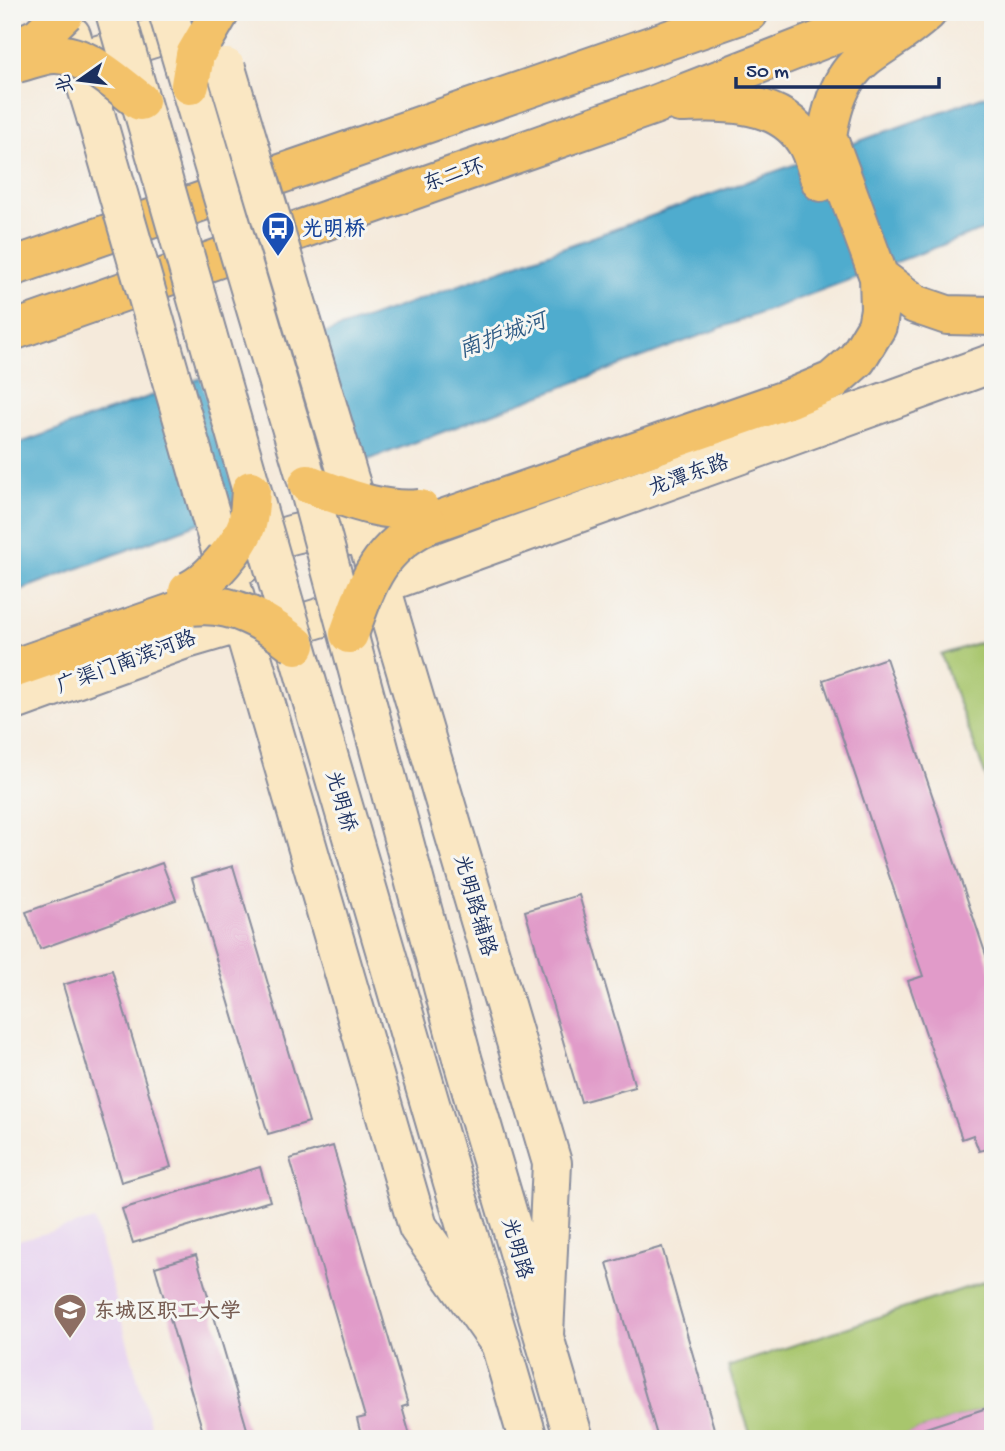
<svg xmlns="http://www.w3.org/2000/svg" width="1005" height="1451" font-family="'Gochi Hand','LXGW WenKai TC',sans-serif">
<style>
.built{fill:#e7d2f0}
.green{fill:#a8c66d;stroke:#627a66;stroke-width:2}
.water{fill:#50acce;stroke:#366e96;stroke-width:2}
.pier{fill:#f5eadb}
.building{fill:#e19bc9}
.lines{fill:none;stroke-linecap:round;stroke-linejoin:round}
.secondary-casing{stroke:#888c9c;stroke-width:42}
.highway-casing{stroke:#888c9c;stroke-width:42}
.secondary{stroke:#fae7c3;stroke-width:38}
.highway{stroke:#f3c26a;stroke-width:38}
.secondary-bridge-casing{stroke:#888c9c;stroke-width:42;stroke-linecap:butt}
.highway-bridge-casing{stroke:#888c9c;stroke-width:42;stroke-linecap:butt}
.secondary-bridge{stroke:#fae7c3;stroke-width:38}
.highway-bridge{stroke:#f3c26a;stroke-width:38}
.labels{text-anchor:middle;stroke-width:6;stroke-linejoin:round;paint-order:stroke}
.street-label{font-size:21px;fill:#1b2f5e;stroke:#f6f6f2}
.transit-label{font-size:21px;font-weight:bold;fill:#164399;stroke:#f6f6f2;text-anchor:start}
.education-label{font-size:21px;font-weight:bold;fill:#785e54;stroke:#f6f6f2;text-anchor:start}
.water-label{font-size:23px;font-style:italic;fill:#2e5b85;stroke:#f6f6f2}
</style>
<rect width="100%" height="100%" fill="#f6f6f2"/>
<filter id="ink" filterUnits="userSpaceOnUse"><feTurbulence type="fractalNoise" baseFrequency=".0143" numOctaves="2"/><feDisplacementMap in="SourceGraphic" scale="14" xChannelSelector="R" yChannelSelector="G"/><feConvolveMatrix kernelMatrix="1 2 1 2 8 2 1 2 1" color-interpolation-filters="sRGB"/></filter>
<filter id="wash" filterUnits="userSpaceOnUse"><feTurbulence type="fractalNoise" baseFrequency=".00686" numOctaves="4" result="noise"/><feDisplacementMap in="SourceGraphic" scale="28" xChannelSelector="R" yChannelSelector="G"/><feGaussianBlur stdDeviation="1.57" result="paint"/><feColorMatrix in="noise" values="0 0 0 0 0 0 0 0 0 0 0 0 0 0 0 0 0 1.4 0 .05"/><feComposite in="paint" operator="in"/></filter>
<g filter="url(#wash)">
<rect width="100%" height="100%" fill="#f5eadb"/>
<!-- built -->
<path class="built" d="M94,1220L154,1439H12V1242Z"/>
<!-- green -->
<path class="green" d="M993,638V796L941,655Z
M993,1279V1406L894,1439H752L728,1367Z"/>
<!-- water -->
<path class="water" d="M993,93V226L12,593V446Z"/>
<!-- pier -->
<path class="pier" d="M292,342L334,477L237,513L232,480L200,375Z"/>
<g id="blocks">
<!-- building -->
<path class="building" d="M886,658L993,976V1165L987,1149L979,1151L973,1135L962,1139L908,981L923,976L823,680Z
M162,863L176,900L40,949L26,912Z
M233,866L309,1122L268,1134L192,878Z
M579,895L635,1087L581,1102L525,911Z
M112,970L171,1167L121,1182L63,985Z
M333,1146L408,1405L402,1407L411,1439H362L357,1419L365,1417L290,1159Z
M260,1167L270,1201L133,1243L122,1209Z
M662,1247L717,1439H658L607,1263Z
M196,1255L250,1439H205L155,1267Z
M993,1406V1439H895V1438Z"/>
</g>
</g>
<g filter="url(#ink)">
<use href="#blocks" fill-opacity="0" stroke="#888c9c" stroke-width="2"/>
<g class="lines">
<defs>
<path id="secondary" d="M71,35L96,117
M92,57L205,22
M350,482L552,1163L544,1335
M216,533L418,1227L501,1345
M243,564C266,535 318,523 351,536
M296,645L528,1439
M12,702L183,640L241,623L264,631L303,623L365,604L382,584L993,363
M462,1058L574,1439"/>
<path id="highway" d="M680,103C723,102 779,99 805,141C813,152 816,169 821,182
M12,267L749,12
M879,277L915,304L947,315L993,316
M12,331L654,105L893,12
M428,524L791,398L832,381L857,359L877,326L880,309L879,277L827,136C841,51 872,61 927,12
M12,669L192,606"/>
</defs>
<!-- secondary casing -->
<use href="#secondary" class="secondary-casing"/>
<!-- highway casing -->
<use href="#highway" class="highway-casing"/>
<!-- secondary -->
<use href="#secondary" class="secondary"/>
<!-- highway -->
<use href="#highway" class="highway"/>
<defs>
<path id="secondary-bridge" d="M115,12L296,645
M168,12L308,484L462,1058
M226,68L350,482
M96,117L214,527"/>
<path id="highway-bridge" d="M15,48L39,37L65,12
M17,63C29,60 43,54 55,54C87,54 117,83 140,101
M190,85L195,55L220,12
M308,484C345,497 380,513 420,509
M188,591C209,582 240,545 247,524C250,513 250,500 251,490
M192,606C233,601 265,621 296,645
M349,634C367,584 377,549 428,524"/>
</defs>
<!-- secondary-bridge casing -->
<use href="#secondary-bridge" class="secondary-bridge-casing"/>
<!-- highway-bridge casing -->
<use href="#highway-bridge" class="highway-bridge-casing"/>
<!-- secondary-bridge -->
<use href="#secondary-bridge" class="secondary-bridge"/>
<!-- highway-bridge -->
<use href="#highway-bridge" class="highway-bridge"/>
</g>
</g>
<!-- icons -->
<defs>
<symbol id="bus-pin" viewBox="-11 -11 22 30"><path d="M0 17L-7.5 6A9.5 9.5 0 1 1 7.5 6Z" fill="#1a4fb4" stroke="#f6f6f2"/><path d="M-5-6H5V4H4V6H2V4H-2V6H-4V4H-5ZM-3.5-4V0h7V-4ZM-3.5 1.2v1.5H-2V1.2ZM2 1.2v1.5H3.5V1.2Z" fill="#fff"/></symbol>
<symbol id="university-pin" viewBox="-11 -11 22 30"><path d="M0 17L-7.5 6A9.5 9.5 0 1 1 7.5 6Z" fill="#8d6e63" stroke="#f6f6f2"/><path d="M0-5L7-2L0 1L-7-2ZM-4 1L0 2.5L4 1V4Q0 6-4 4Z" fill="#fff"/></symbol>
</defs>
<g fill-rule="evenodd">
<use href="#bus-pin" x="259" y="209" width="38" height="52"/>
<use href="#university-pin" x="51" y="1291" width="38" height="52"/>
</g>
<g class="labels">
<!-- street labels -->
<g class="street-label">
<text transform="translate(453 174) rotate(-19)" y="7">东二环</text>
<text transform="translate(688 474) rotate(-20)" y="7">龙潭东路</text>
<text transform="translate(126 661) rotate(-20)" y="7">广渠门南滨河路</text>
<text transform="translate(342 801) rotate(74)" y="7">光明桥</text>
<text transform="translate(476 905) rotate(74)" y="7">光明路辅路</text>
<text transform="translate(518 1248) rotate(74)" y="7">光明路</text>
</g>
<!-- transit labels -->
<g class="transit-label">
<text x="302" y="235">光明桥</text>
</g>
<!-- education labels -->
<g class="education-label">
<text x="94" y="1317">东城区职工大学</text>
</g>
<!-- water labels -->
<g class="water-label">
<text transform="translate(502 334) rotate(-20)" y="8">南护城河</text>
</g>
</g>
<!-- margin -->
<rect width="1005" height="1451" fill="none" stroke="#f6f6f2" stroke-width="42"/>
<!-- north arrow -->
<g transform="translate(80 80) rotate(256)" stroke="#f6f6f2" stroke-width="5" paint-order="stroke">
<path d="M0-5L12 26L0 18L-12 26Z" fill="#1b2f5e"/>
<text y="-10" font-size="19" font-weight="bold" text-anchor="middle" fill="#1b2f5e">北</text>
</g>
<!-- scale -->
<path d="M736 77v10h203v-10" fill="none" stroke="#1b2f5e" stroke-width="3.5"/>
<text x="746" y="77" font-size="21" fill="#1b2f5e" stroke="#f6f6f2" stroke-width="5" paint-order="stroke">50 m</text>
</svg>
